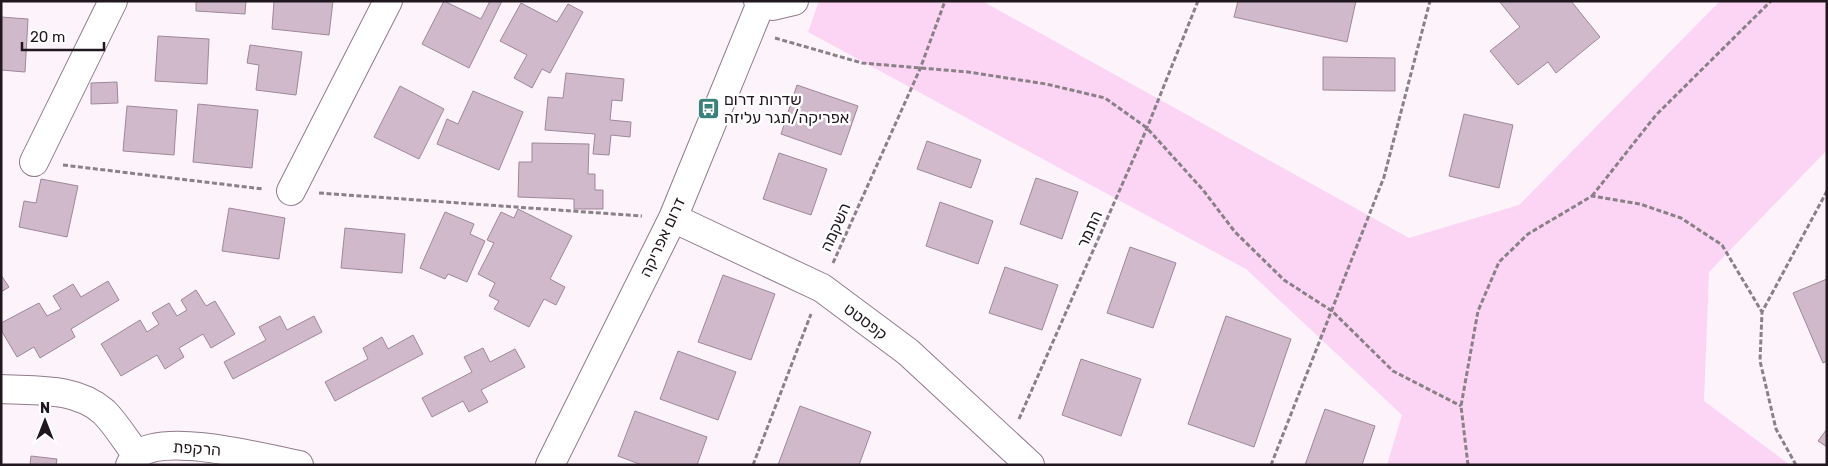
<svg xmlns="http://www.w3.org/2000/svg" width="1828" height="466" font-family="Rubik,Heebo,sans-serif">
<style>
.green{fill:#fcd4f4}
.building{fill:#d1b9cc;stroke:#9e8799}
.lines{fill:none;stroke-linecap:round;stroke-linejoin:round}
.minor-casing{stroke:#907a8b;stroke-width:30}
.path{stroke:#8a8188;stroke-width:3;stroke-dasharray:5 2.5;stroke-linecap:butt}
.minor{stroke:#fff;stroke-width:28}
.labels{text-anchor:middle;stroke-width:5;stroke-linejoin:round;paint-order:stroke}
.poi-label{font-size:16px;fill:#21181f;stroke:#fff;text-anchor:start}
.street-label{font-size:16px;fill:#21181f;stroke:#fff}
</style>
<rect width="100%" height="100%" fill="#fdf3fb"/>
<!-- green -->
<path class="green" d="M819,1H982L1409,238L1519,205L1720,1H1827V150L1709,272L1704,401L1790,465H1387L1402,415L1246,269L808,32Z"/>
<!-- building -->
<path class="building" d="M196,1H246L245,14L196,11Z
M274,1H333L329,35L272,29Z
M444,1L481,19L490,1H502L469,68L422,44Z
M1238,1H1356L1347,42L1234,17Z
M1499,1H1571L1600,37L1556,73L1548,62L1518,85L1490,51L1520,27Z
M521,3L557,22L568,4L583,12L550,73L542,69L532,88L514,78L527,55L500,41Z
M1,17L28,19L25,72L1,70Z
M158,36L209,39L207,84L155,81Z
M250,45L302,52L296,95L256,90L259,65L247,63Z
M1323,57L1395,58V91L1323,90Z
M566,73L624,79L622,101L612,100L610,120L631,122L630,137L611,135L609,155L593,154L595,134L545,130L548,97L563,98Z
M117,82L118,103L91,104V83Z
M797,85L858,106L841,155L781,134Z
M400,86L444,109L419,159L374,137Z
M473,91L523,112L499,170L437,144L447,119L458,124Z
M198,104L258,110L252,168L193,162Z
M127,106L177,110L174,155L123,151Z
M1464,114L1513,125L1499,188L1449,176Z
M927,141L981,160L971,188L917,169Z
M532,143L589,144L588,174H595V190H603V209H574V199L518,197L519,162H532Z
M779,153L827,169L811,215L763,199Z
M1036,178L1078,192L1062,239L1020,224Z
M41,179L78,186L67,237L19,227L24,201L36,203Z
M940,202L993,221L978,264L926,246Z
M229,208L285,218L279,259L222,251Z
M518,209L572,236L550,279L565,287L556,305L544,299L529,327L494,309L499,301L489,296L495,283L478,274L494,243L487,240L501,212L514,218Z
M445,212L474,224L470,234L485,241L467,282L448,274L445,279L420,268Z
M345,228L405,234L402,273L341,268Z
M1130,247L1176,263L1153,328L1107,313Z
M1005,267L1058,285L1042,330L989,313Z
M1,275L9,287L1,292Z
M723,275L775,294L751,360L698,342Z
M1827,279V361L1823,363L1793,293Z
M108,281L119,300L71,329L75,337L40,358L34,347L17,357L1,330V323L39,303L47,316L61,309L53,296L73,284L81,297Z
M196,290L206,306L215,301L235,334L211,348L203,334L179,348L184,357L165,369L157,355L121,376L101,344L140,320L147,332L159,324L152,313L169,303L177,316L187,310L181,300Z
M280,316L287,330L314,316L322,332L233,379L224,362L266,340L259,327Z
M1226,316L1291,339L1254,447L1188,424Z
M413,335L423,354L335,401L325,382L368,359L363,348L382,337L388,349Z
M483,348L490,362L515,349L525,367L481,390L488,402L469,412L463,401L432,417L422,398L472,372L464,357Z
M678,351L736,372L718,420L660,399Z
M1081,359L1141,379L1121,436L1062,415Z
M800,406L871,432L859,465H778Z
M1325,409L1375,426L1362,465H1305Z
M635,411L707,437L697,465H642L618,456Z
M1827,429V447L1818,441Z
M31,456L57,459L56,465H30Z"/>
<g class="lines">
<defs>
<path id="minor" d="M758,1L773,6L794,1
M34,162L113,1
M291,191L388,1
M673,218L822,288L908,352L1030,465
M1,389C36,391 76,387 104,412C116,424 126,441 137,455
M130,465C132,462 134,457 137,455C165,432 264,458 299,465
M550,465L673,218L761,3"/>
</defs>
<!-- minor casing -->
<use href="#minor" class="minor-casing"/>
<!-- path -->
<path class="path" d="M775,38L862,63L968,72L1046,84L1105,98L1147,128L1203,190L1235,232L1284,280L1332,311L1393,371L1461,406
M63,165L263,189
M319,193L642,216
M1592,196L1656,115L1771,1
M833,263L920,69L945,1
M1019,419L1147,128L1198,1
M753,465L811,314
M1271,465L1384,177L1430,1
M1468,465L1461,406L1478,311L1499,262L1528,234L1592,196L1640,204L1681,218L1722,245L1762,312
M1796,465L1776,429L1760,361L1762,312L1827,191"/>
<!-- minor -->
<use href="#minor" class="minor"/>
</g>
<!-- icons -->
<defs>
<symbol id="bus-square" viewBox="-11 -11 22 22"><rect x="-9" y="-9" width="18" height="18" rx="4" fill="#3a817c" stroke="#fff"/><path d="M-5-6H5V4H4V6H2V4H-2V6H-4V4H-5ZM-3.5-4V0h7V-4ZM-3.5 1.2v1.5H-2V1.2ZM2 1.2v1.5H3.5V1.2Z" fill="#fff"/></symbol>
</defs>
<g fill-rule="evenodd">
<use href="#bus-square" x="696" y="96" width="25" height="25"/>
</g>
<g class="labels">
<!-- poi labels -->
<g class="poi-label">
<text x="724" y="105">שדרות דרום<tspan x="724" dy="18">אפריקה/תגר עליזה</tspan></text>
</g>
<!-- street labels -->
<g class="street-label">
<text transform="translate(835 227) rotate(-66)" y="6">השקמה</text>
<text transform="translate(1089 229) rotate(-66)" y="6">התמר</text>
<text transform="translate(662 237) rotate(-65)" y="6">דרום אפריקה</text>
<text transform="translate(866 321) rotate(37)" y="6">קפסטט</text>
<text transform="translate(197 448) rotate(4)" y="6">הרקפת</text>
</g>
</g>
<!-- border -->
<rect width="1828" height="466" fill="none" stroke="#21181f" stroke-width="5"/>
<!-- north arrow -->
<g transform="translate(45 421)" stroke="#ffffff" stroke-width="4" paint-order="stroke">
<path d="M0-4L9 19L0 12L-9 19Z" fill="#21181f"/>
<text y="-8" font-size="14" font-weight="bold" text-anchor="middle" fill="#21181f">N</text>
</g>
<!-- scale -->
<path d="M22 42v8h82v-8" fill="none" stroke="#21181f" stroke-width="2.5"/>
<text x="30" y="42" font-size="15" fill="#21181f" stroke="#ffffff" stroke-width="4" paint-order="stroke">20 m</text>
</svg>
